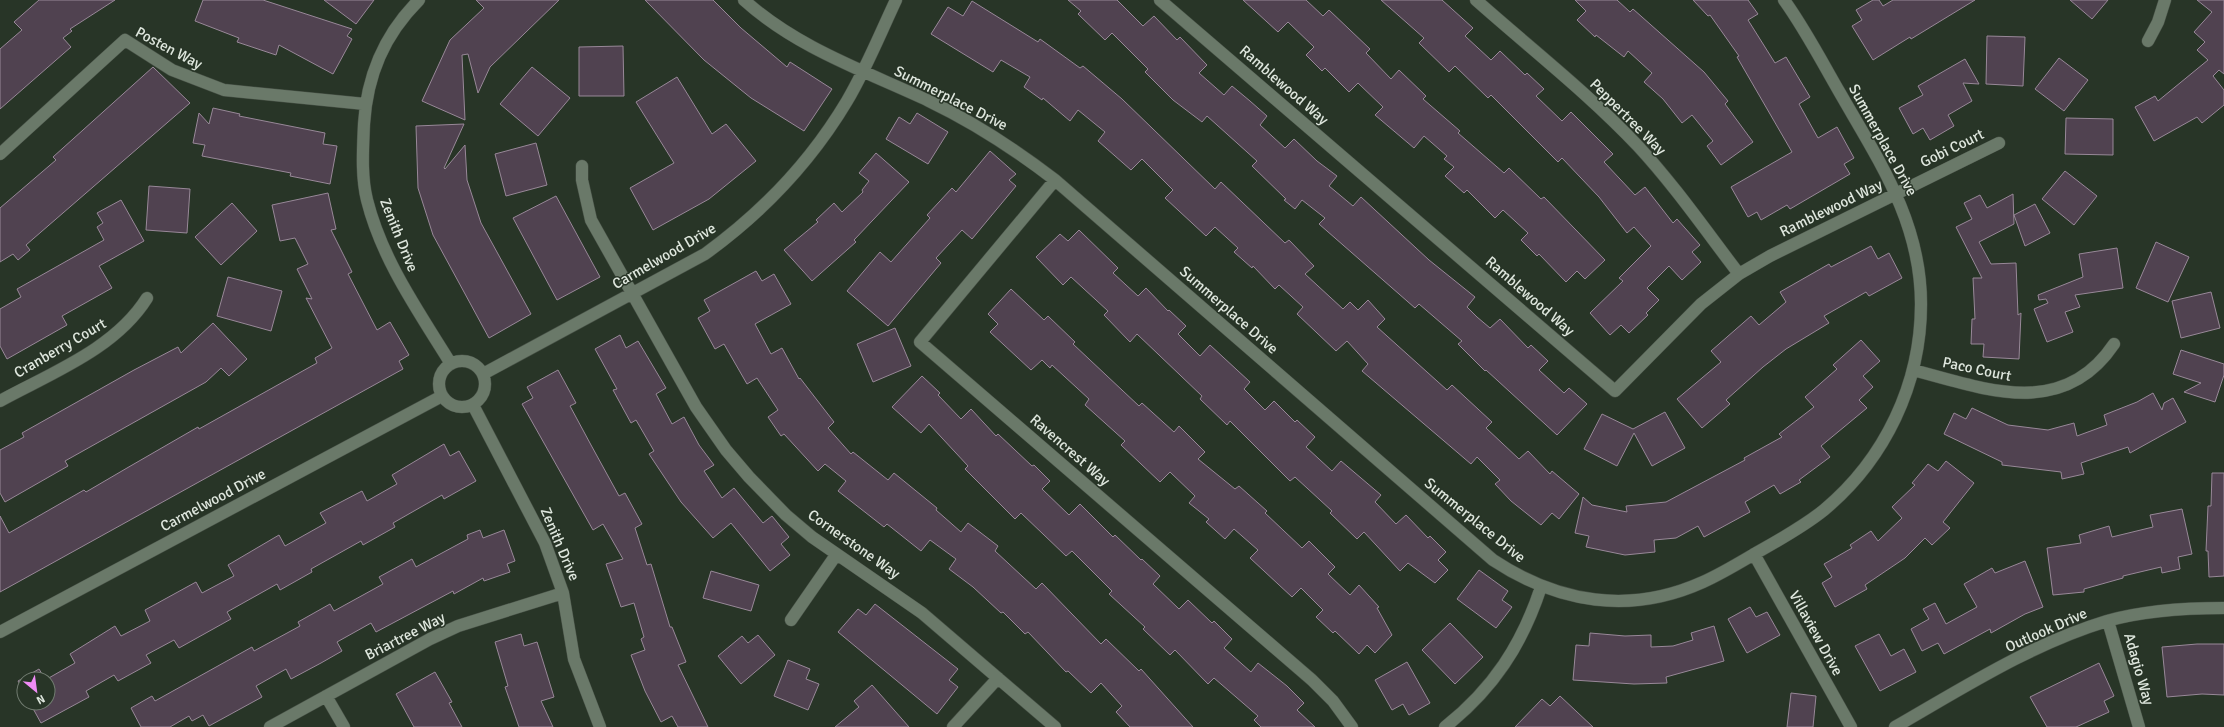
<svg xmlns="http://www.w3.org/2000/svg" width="2224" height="727" font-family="Signika,sans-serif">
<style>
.building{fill:#504250;stroke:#988898}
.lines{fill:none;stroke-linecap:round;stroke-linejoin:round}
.minor-casing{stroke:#475146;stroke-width:13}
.minor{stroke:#6a7969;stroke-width:12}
.labels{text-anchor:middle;stroke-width:3;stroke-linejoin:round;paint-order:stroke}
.street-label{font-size:15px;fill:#dfe7de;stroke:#283527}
</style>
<rect width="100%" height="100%" fill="#283527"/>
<!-- building -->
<path class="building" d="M39,0H115L70,29L72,31L63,38L71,47L0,109V49L22,30L14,22Z
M203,0H263L352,29L347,36L352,39L333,74L279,45L276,55L237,42L239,38L195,21Z
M324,0H374L356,24Z
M476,0H559L490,67L478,93L468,54L462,55L465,120L422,101L450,40L484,8Z
M645,0H713L741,28L787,67L790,62L832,89L804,131L751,98L704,60Z
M1068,0H1117L1143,26L1154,16L1177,40L1180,37L1207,65L1199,73L1224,95L1232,86L1250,101L1267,116L1260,125L1285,148L1294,139L1317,161L1337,176L1329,186L1353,206L1361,197L1429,260L1475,297L1467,307L1477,317L1490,328L1500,319L1528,348L1531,345L1548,361L1539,370L1564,393L1569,388L1587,404L1557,435L1486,370L1485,371L1458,344L1462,341L1419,304L1415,308L1319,224L1325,218L1302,200L1295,209L1284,200L1286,199L1252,166L1257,161L1207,116L1202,122L1173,100L1145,72L1148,69L1112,33L1105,40L1078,14L1081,11Z
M1243,0H1306L1323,16L1329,10L1370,49L1366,53L1391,79L1399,70L1426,96L1423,99L1460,131L1458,133L1504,173L1509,168L1541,199L1544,197L1605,260L1585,279L1577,271L1566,282L1539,254L1537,256L1521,240L1528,233L1503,210L1495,218L1467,190L1464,193L1445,176L1454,167L1444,159L1447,156L1424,136L1414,148L1375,115L1383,107L1358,83L1349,92L1325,68L1322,71L1306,55L1314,47L1288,22L1278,32Z
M1381,0H1442L1473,28L1465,36L1491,60L1500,51L1525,75L1527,73L1544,89L1536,96L1562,121L1571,112L1613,154L1604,162L1635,195L1645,187L1673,223L1677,219L1700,245L1692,252L1701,262L1682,280L1669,266L1647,288L1659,300L1646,313L1648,315L1629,333L1621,325L1610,335L1590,313L1623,281L1619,278L1651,246L1634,227L1627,233L1599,197L1562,158L1558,162L1491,95L1488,98L1455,66L1449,72L1419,43L1424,38Z
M1575,0H1617L1630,12L1633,9L1704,72L1728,101L1725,104L1753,142L1721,165L1707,146L1713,141L1692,115L1682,123L1663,99L1644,82L1652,73L1628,51L1624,57L1596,35L1595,37L1577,20L1586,11Z
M1693,0H1748L1758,14L1748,20L1775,63L1786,57L1810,97L1799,104L1818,138L1837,127L1854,158L1844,164L1850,174L1790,209L1787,205L1761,220L1757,212L1748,217L1731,187L1792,152L1737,57L1739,56L1710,15L1708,16Z
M1873,0H1879L1883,6L1893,0H1975L1911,39L1910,37L1873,60L1852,26L1862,20L1856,10Z
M2070,0H2108L2092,19Z
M2197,0H2224V74L2219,70L2213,76L2224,90V105L2202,123L2197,117L2154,141L2135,107L2155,96L2158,101L2208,60L2197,50L2205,42L2194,32L2212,12Z
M972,1L1038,42L1040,39L1080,68L1083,66L1122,99L1215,189L1221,182L1285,243L1289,240L1314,266L1305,274L1343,309L1350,302L1358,310L1368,300L1385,319L1377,327L1447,390L1452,385L1492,422L1486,428L1519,459L1528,451L1550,474L1552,471L1579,494L1559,519L1552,513L1541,525L1511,501L1495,484L1500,480L1477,457L1471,464L1362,371L1368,364L1347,341L1336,351L1297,314L1303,307L1279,285L1275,289L1253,266L1252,268L1234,252L1238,248L1215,227L1206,236L1165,198L1173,190L1142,159L1131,170L1098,141L1105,132L1078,110L1070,121L1043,98L1042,100L1024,87L1030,77L1001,60L993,72L931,34L948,7L963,16Z
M1987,36L2025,37L2023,86L1986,84Z
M623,46L624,96H579V47Z
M2059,58L2088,80L2064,111L2035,89Z
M1965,59L1979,84L1963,83L1972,101L1948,115L1954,126L1930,140L1923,128L1913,134L1899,108L1923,95L1918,86Z
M153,67L190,103L26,245L30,250L18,260L13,254L0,262V208L56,160L53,157Z
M532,67L570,98L538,136L500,104Z
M677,77L712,134L726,124L756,161L709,199L653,230L630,188L674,163L636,102Z
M213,108L240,114L239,116L325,133L323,144L337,146L330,184L290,176L291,173L202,156L205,145L193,143L199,113L209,124Z
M917,113L948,132L928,164L886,139L899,117L910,124Z
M2066,118L2113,119V155L2065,154Z
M464,124L444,168L445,169L465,145L467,180L481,223L531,314L489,338L433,235L418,188L416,126Z
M536,143L547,185L506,196L495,154Z
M990,151L1016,174L1009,180L1016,186L972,239L962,230L936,258L941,263L888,326L847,291L880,252L891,262L930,218L927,215L952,188L956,192Z
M876,153L909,182L854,240L856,242L812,281L784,250L818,222L816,220L834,203L842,212L863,192L862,190L869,181L859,173Z
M2065,171L2097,196L2074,225L2042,199Z
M149,186L190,189L187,233L146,230Z
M328,193L336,229L331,230L352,272L348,274L377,330L390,322L409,355L399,361L403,369L0,592V516L9,533L84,490L86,492L127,468L198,427L199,429L317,363L315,358L332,348L306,298L312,299L297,269L308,264L295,238L280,241L272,205Z
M2013,194L2014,224L1979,242L1991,264L2016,263L2018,315L2021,313L2019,359L1983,357L1984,344H1971L1972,319H1975L1973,278H1982L1956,227L1972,219L1964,203L1980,195L1987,208Z
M556,196L600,277L557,300L513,218Z
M121,200L144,241L99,266L112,288L62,316L67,325L7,359L0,346V309L21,297L17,289L104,240L97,227L103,223L97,213Z
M232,203L257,231L221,265L195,237Z
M2035,204L2050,233L2025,246L2014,215Z
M1079,230L1118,268L1113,273L1138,296L1146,288L1168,311L1169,310L1186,326L1178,334L1200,356L1210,345L1250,382L1244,389L1265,410L1274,401L1295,422L1297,420L1315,437L1306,447L1332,471L1341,461L1381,495L1375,502L1396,524L1406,515L1428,538L1430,536L1446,552L1438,560L1448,570L1435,583L1408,563L1400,571L1364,532L1357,539L1330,513L1332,511L1295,477L1290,481L1230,421L1227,425L1200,399L1202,396L1137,334L1130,342L1104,315L1108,311L1071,277L1063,285L1036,257L1060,234L1068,241Z
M2156,242L2189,257L2168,302L2136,288Z
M1871,246L1878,259L1889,253L1902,278L1869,296L1866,292L1824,316L1829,323L1786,349L1763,367L1726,400L1730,404L1702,428L1677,399L1721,362L1711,351L1751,316L1759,325L1786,302L1780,292L1829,264L1831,267Z
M2117,248L2123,288L2075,295L2080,307L2065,312L2073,332L2047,342L2034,309L2048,303L2046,299L2039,300L2038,295L2083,277L2079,254Z
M756,271L762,281L774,274L791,304L755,324L771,354L782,348L799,379L800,378L834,422L828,428L851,454L853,452L888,480L894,473L937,508L936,510L961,532L968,523L998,546L995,551L1036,589L1042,583L1101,644L1106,639L1139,671L1141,669L1193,727H1130L1116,712L1122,706L1101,683L1091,693L1068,671L1066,672L1028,632L1025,634L1003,612L1001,613L973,587L949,569L956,559L930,540L921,551L887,524L884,527L838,491L846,481L825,464L818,471L784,434L781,436L768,417L778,410L757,378L747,384L724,344L715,349L698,318L710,311L704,300Z
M228,277L282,291L271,331L217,316Z
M1011,289L1044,320L1048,316L1075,342L1073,344L1139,406L1142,403L1174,432L1179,426L1205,452L1198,459L1235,489L1239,486L1267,511L1265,513L1302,548L1309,541L1335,567L1328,574L1350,595L1359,585L1379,607L1377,608L1392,635L1375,653L1367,645L1359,654L1335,631L1333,633L1316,617L1323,610L1301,588L1292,597L1250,558L1258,550L1234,529L1225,539L1206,522L1209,519L1189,503L1195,496L1170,472L1160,482L1121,445L1125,441L1085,405L1089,399L1052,365L1050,368L1042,360L1031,370L990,332L998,324L988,314Z
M2211,292L2220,328L2181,338L2172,301Z
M213,323L247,359L229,376L221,368L206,382L65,461L68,466L5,502L0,493V450L24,437L22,433L134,370L178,347L181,353Z
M895,328L911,366L873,382L857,344Z
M620,335L626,348L638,341L666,388L656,394L672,424L684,417L699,445L714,465L704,471L722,498L734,488L763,523L772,516L789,537L781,544L790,555L770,571L731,523L713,538L681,502L649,454L654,451L636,420L631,423L613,390L617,389L595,349Z
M1861,340L1880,361L1863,376L1873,387L1859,400L1867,408L1821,446L1830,457L1799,480L1801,482L1780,494L1774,485L1745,502L1750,512L1704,537L1698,526L1676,538L1654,540L1655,552L1625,555L1586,547L1589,536L1575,533L1583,497L1592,505L1627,512L1626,506L1666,502L1745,460L1744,458L1782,437L1779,434L1814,407L1805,397L1837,369L1833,365Z
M2181,350L2224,364V375L2215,402L2184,392L2201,383L2173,374Z
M558,370L576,403L570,406L591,445L619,496L625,493L642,524L635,528L647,565L651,564L670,627H672L686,662L678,665L708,727H678L672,716L661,722L645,691L631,655L645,650L641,639L644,637L634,603L621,607L606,564L623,559L603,524L593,530L522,404L533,398L527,387Z
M922,376L940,393L938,395L961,419L971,409L996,436L998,434L1032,466L1034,465L1050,481L1042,489L1069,515L1080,504L1113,537L1115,535L1141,560L1142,559L1160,576L1153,584L1179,609L1188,600L1212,623L1214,621L1232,639L1224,648L1251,672L1258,663L1287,686L1304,703L1297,710L1315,727H1261L1254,720L1258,716L1214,678L1208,684L1175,650L1170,655L1143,629L1145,627L1109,594L1112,591L1072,551L1066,556L1021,513L1015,519L965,469L968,466L929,424L921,433L892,407Z
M2153,393L2162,410L2164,403L2173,398L2186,422L2130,453L2128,447L2081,463L2084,474L2062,479L2061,472L2002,465V462L1944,434L1954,413L1966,419L1972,408L2008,425L2048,430L2074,423L2077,436L2107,425L2104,415L2137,402Z
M1665,412L1685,448L1652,466L1634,433L1617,466L1584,449L1602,414L1633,429Z
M444,444L450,456L459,451L476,481L444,499L442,495L393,523L395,527L363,545L361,541L311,569L312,572L280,590L277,584L227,612L231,619L179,648L174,640L146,655L151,663L118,681L114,675L86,691L89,697L41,723L30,703H48L47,679L75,663L70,654L115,626L121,636L150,621L145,610L196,582L202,593L234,576L228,565L279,535L285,546L326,523L320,513L362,491L367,501L397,484L392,475Z
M1946,461L1974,483L1943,522L1950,528L1932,545L1925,538L1905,558L1865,585L1867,589L1835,607L1822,583L1832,577L1824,564L1852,548L1850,545L1871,531L1878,541L1902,518L1892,507L1915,485L1912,483L1928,464L1938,471Z
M2212,473H2224V576L2209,577L2208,551H2206L2208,506H2211Z
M2182,509L2192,554L2178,557L2180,569L2162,573L2161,567L2123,576V578L2084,589V592L2053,595L2047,548L2081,543L2079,535L2109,526L2112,537L2153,527L2150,515Z
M480,530L483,538L504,530L515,561L507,564L510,572L484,581L483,578L454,594L453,591L376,632L371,623L337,642L342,651L321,663L291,679L286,669L256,686L262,697L209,726L203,715L192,721L189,716L170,727H141L131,708L152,696L155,701L252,647L254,651L300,626L298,622L330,604L334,611L383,584L379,577L412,559L416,567L468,539L467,535Z
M2025,561L2043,607L2025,614L1991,633L1990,629L1944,654L1938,643L1922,651L1911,629L1929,619L1923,609L1935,603L1946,624L1977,607L1964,584L1992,568L1995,573Z
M1479,570L1508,591L1502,600L1512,607L1496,628L1457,599Z
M711,571L759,585L751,611L703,598Z
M875,604L958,669L949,680L958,687L937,714L838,632L858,609L866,615Z
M1750,607L1756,617L1767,612L1780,635L1747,653L1728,619Z
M1450,623L1483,657L1455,684L1422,650Z
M1714,626L1724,661L1666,677L1667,683L1634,684L1573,680L1576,645L1589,646L1590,633L1625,636L1651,635V647L1673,646L1693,640L1691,633Z
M521,634L524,646L537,642L554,697L541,701L553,727H519L505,687L508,686L495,642Z
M1879,634L1891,656L1904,649L1916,672L1880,691L1855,646Z
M758,635L775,655L741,684L718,656L742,636L748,643Z
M2197,644H2224V695L2202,694L2167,697L2162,647Z
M788,660L810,669L806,679L819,684L808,710L774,696Z
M1407,662L1430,703L1409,715L1403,704L1392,710L1375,680Z
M2099,663L2114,696L2104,701L2109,712L2076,727H2047L2030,697Z
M39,669L45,679H24V692L18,681Z
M435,672L452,702L449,703L462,727H414L396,694Z
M872,685L909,727H835L859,707L854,701Z
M1791,693L1816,696L1813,727H1787Z
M1560,696L1593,727H1515L1542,699L1550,706Z"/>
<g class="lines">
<defs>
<path id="minor" d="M419,0C384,35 367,75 364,124C363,149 361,176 367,200C382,260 419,312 451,364
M744,0C797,48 865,71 929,101C975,123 1016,150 1055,180L1493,560C1558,603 1630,615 1703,582C1721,574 1739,563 1756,553C1779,540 1803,527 1824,510C1885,459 1921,384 1921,304C1921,222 1879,161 1840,93C1822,62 1805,29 1784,0
M1160,0L1615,391L1701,304L1739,274L1770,256L1999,143
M1476,0C1530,48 1588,93 1638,146C1675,186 1706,231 1739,274
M2148,41L2158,22L2165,0
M0,154L125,40L172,70L224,90L365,104
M582,166V180L591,220L696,407L726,450L749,477L786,515L812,537L922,613L1055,727
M1055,180L920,342L1312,680L1333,701L1352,727
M439 384a23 23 0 1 1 46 0a23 23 0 1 1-46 0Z
M1913,370C1985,389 2063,420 2114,344
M483,374L705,254C763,212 810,163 847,101C866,69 880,34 896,0
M0,401C51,373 115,349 147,298
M473,405L545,543L563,593L574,659L600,727
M1754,554L1851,727
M791,620L836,555
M2108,621L2139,727
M0,632L442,396
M326,696L344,727
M270,727L430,639L458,626L563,593
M953,727L998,678
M1445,727C1493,689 1522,645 1541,587
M1895,727C1963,688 2031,644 2107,621C2145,610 2185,608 2224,608"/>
</defs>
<!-- minor casing -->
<use href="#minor" class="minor-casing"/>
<!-- minor -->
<use href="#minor" class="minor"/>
</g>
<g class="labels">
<!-- street labels -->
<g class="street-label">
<text transform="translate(169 48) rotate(28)" y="5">Posten Way</text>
<text transform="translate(1284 85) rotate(41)" y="5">Ramblewood Way</text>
<text transform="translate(951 98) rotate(27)" y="5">Summerplace Drive</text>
<text transform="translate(1628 117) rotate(45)" y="5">Peppertree Way</text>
<text transform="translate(1883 140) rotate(61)" y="5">Summerplace Drive</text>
<text transform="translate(1952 148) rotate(-26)" y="5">Gobi Court</text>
<text transform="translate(1831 208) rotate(-26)" y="5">Ramblewood Way</text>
<text transform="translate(399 235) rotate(68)" y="5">Zenith Drive</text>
<text transform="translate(664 256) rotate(-30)" y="5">Carmelwood Drive</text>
<text transform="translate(1530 296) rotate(41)" y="5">Ramblewood Way</text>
<text transform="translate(1229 310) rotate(41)" y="5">Summerplace Drive</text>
<text transform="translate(60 348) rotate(-30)" y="5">Cranberry Court</text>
<text transform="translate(1977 369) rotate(12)" y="5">Paco Court</text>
<text transform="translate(1070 450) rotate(41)" y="5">Ravencrest Way</text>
<text transform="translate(213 500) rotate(-28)" y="5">Carmelwood Drive</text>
<text transform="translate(1475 520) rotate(39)" y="5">Summerplace Drive</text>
<text transform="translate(560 544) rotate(67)" y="5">Zenith Drive</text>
<text transform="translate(854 544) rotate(35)" y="5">Cornerstone Way</text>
<text transform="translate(2046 630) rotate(-24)" y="5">Outlook Drive</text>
<text transform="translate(1816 633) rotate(61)" y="5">Villaview Drive</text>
<text transform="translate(405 636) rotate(-27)" y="5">Briartree Way</text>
<text transform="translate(2139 669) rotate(74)" y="5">Adagio Way</text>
</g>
</g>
<!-- north arrow -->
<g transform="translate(36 691) rotate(151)"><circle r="19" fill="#283527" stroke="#717c70"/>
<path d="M0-3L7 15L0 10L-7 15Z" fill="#f08bf6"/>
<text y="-6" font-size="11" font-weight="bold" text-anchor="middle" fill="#dfe7de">N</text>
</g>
</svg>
